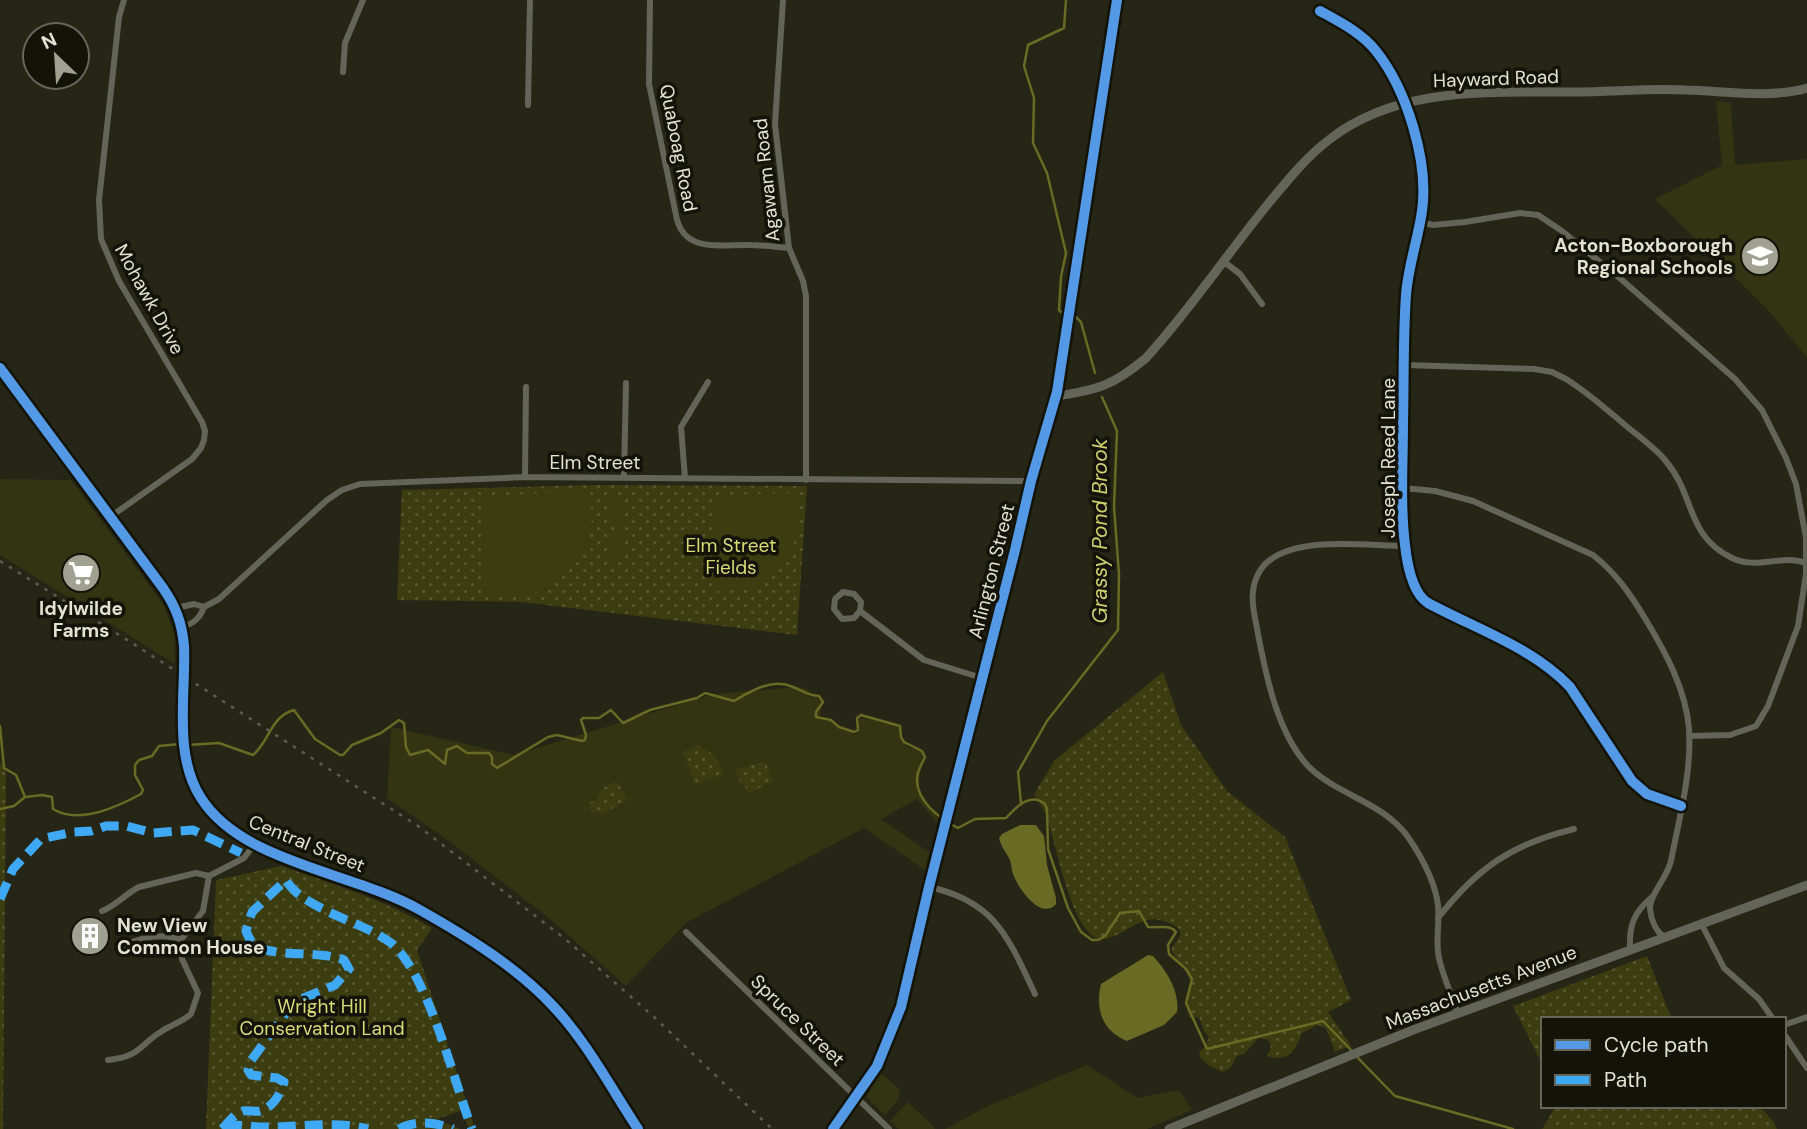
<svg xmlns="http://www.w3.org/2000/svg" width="1807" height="1129" font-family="'DM Sans',sans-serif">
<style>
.built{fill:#333412}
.grass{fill:url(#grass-dots)}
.garden{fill:#3b3c10}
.water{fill:#696b25}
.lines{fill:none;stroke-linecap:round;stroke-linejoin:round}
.stream{stroke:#696b25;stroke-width:2.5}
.street{stroke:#646559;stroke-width:6}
.secondary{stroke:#646559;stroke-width:9}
.rail{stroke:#5c5d50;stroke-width:2.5;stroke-dasharray:3.5 7;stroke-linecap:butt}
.quiet{stroke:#3fa9f5;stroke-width:9;stroke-dasharray:18 9;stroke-linecap:butt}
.cycleway-casing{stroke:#131307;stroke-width:15}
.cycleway{stroke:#5399e6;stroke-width:10}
.labels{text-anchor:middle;stroke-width:7;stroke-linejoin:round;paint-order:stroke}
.street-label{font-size:19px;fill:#e2e3d2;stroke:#131307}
.poi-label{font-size:19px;font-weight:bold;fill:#e2e3d2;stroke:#131307;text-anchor:end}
.park-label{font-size:19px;fill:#d7dc74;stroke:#131307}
.water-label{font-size:21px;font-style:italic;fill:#ced26b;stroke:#131307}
</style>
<defs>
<pattern id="grass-dots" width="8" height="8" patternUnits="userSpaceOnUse" patternTransform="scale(1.75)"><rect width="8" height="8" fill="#3b3c10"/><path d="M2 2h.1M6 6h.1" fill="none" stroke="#575832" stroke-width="1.8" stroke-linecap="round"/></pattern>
</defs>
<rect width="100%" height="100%" fill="#252615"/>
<!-- built -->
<path class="built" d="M1716,101L1731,103L1735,165L1807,159V358L1770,312L1655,199L1722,165Z
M0,479L71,480L164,605L175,637V664L0,555Z
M802,687L821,699L820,720L830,721L855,735L859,719L864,718L895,724L900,729L902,741L908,747L923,751L918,792L938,818L937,822L917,799L881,819L929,852L925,870L864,828L686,923L626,986L550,919L449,841L387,798L391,727L514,755L714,694Z
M1087,1065L1137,1098L1179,1090L1192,1110L1147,1129H945L990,1105Z
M881,1073L900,1090L898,1100L885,1115L866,1097Z
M908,1102L932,1125L935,1129H899L890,1121Z"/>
<!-- grass -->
<path class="grass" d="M594,485L807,486L797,635L521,602L397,600L402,490Z
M1163,672L1181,725L1227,791L1285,837L1351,1000L1328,1012L1351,1046L1335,1052L1326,1028L1318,1025L1302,1033C1294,1053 1289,1062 1266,1056L1270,1051L1271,1044L1267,1039L1258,1038L1244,1054L1237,1056L1230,1068L1222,1072L1208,1065L1200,1057L1199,1052L1205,1047L1209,1037L1204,1031L1199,1017L1190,1018C1180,996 1194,993 1189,977C1186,969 1177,960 1172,952V948L1181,934L1178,928C1141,905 1132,936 1100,940C1069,930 1057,842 1045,813C1042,806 1038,800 1034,794L1055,760Z
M698,745L714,755L724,774L695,785L683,752Z
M765,761L773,781L748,794L744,783L740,784L736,770Z
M0,762L6,772L3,1129H0Z
M617,781L626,797L625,802L600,815L598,811L592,814L589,802L596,801L603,788Z
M281,866C333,884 385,900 432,928L417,950L475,1129H469L462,1110L437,1119L460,1129H206L216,880Z
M1647,956L1670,1015L1674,1019H1543V1066L1513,1006Z
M1556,1106H1759L1773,1121L1777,1129H1542Z"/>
<!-- garden -->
<path class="garden" d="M590,491C591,506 594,525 588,540C580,563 555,589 530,594C516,597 500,596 486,596L481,504L487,496Z
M798,493V519L793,549L781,566L758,585L712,592L713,500L717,495Z
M607,496H625L624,526H607Z
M607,532H625L624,561H607Z"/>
<!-- water -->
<path class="water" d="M1020,825H1036L1044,836L1047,865L1056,898V904C1041,921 1018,888 1013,874C1011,869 1012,863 1009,858C1005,851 1001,846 999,838L1002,834Z
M1148,955L1153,956C1166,970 1180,991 1177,1012L1164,1025L1127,1041C1102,1031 1095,1009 1101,984Z"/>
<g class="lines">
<!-- stream -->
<path class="stream" d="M1061,312L1059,310L1061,277L1066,253L1047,173L1033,143L1034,98L1024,66L1028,45L1064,28L1066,0
M1076,317L1081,322L1095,373
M0,726L4,768L16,775L25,797L42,795L52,797L53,809C79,825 117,807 141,794L143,790L135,775V765L139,760L152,756L159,746L180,744
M187,745L219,743L253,755C269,742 271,716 294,710L315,739L340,755H343L352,745L381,733L399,720L404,723L406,747L410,755L428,750L445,764L447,750L457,746L467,753H489L492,757V764L497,768L548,737L557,735L582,741L585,740L586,735L581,720L583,718H599L611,710L623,723L650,710L697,698L705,693L734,701C752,690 773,678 793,687C803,691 809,696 819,696L823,702L816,712V717L831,720L839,727L854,732L858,730L857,718L861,715L900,726L901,737L904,742L922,751L925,757C922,764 917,771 917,778C916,801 940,819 958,828L975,819L1006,818C1016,807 1030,792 1045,804L1047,809L1048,849L1068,908L1081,932L1092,940H1098L1105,936L1120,913L1139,911L1148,927C1158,928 1170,924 1176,932L1168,945L1169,954L1186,969L1192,979L1186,1003L1207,1049L1323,1021L1352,1051
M1021,803L1018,772L1047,721L1118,630L1119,574L1114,507L1117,431L1102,397
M0,809L14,806L25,797
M1356,1056L1395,1096L1513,1129"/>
<!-- street -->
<path class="street" d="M650,0L649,84L677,220C687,254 723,244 750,245C763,245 776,247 789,248
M783,0L775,124L789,248L803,281L806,296V480
M1320,11C1340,22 1362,33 1376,51C1407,90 1429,162 1422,211C1418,240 1408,266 1406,295C1403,337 1404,380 1403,423C1403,463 1400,505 1405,545C1407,563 1412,593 1428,603C1476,629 1532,647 1570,687L1632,781L1647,794L1681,806
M343,72L345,43L363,0
M528,105L530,0
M1420,222L1433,225L1465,222L1520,213L1538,215L1562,231L1622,280L1735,379L1762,410L1786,458L1796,484L1806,538V574L1798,626L1768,706L1756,726L1730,735L1689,736
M1223,261L1240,274L1262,304
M1405,365L1534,369L1552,372L1566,379C1587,392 1606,409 1625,425C1638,436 1654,447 1665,460C1696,496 1685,535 1732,558C1756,570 1781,554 1806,563
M525,477L526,387
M624,477L626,383
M685,478L681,427L708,382
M1403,488L1435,491L1473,501L1593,555C1616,573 1631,595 1646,620C1666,653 1686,690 1689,729C1692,772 1679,819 1671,861C1667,878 1650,894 1650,909C1651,920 1656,931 1664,937
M110,517L192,459L201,448L204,440L205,431L202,422L119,281L101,239L99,200L119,17L124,0
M1405,546C1366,546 1302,536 1270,560C1260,567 1254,580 1253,592C1251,605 1256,621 1258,634C1266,676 1278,735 1309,767C1339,796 1383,802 1408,837C1421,856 1435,882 1438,905C1440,923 1435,941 1439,958C1443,977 1452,995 1458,1014
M176,608L194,604L204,607L219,599L327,500L342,490L360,484L525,477L1031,481
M860,611L854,618L842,619L834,609L835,599L843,592L854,594L861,602L860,611L924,660L982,678
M183,627C194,623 200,618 204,607
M929,887C995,901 1008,937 1035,994
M102,911C116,906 125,894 139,887L196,873L209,876
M1438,918C1477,868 1512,844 1574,829
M1701,923L1724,968L1759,999L1773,1019
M686,932L889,1129
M122,946C140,938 162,932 181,940
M1630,950C1629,926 1633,913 1652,897
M1784,1025L1807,1017
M1784,1034L1807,1068
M108,1060C140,1057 139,1045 162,1031C171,1025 182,1022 191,1014L198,993L182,959L180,949L181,940L203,911L209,876L244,858L254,845"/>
<!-- secondary -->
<path class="secondary" d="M0,368L163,588C176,607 182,623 184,646C186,694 173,755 201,798C242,863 353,872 420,910C466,936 517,967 553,1006C587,1042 611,1088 638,1129
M1056,396C1098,390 1114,385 1146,358C1190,310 1227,254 1268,204C1287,181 1306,157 1330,139C1400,85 1491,93 1575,92C1611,92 1649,88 1686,90C1725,91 1769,99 1807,88
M833,1129L877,1066L901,1007L929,887L1015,550L1031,481L1057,392L1117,0
M1169,1129L1413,1030L1807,885"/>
<!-- rail -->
<path class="rail" d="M0,561L132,643L418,826L564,938L654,1017L772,1129"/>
<!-- quiet -->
<path class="quiet" d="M0,899L13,869L41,839L73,832L91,831L106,826H126L153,833L193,830L241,853
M224,1127C237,1123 250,1127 263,1127C298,1128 333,1120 368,1129
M222,1129C228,1123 234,1114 243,1111C248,1110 255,1112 260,1111C274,1107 280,1094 284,1082L277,1078L251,1075L248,1070L250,1062L294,1002L335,985L349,969L344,960C320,950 272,958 255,945C250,941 248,936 246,931L252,912L286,880C302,909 364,922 391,943C428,973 454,1082 472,1129
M399,1129C414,1120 437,1122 453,1129"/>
<defs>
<path id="cycleway" d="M1320,11C1340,22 1362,33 1376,51C1407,90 1429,162 1422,211C1418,240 1408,266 1406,295C1403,337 1404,380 1403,423C1403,463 1400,505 1405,545C1407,563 1412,593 1428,603C1476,629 1532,647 1570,687L1632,781L1647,794L1681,806
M0,368L163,588C176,607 182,623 184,646C186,694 173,755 201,798C242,863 353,872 420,910C466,936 517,967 553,1006C587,1042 611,1088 638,1129
M833,1129L877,1066L901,1007L929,887L1015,550L1031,481L1057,392L1117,0"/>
</defs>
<!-- cycleway casing -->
<use href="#cycleway" class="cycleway-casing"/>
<!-- cycleway -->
<use href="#cycleway" class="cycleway"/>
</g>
<!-- icons -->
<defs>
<symbol id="school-disc" viewBox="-11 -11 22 22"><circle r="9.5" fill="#a0a190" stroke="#131307"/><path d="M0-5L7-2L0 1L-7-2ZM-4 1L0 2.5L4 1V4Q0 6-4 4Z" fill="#fff"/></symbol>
<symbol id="supermarket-disc" viewBox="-11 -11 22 22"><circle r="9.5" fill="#a0a190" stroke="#131307"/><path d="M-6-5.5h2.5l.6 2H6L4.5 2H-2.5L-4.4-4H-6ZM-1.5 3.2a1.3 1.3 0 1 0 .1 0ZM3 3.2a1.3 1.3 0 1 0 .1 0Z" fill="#fff"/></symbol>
<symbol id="building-disc" viewBox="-11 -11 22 22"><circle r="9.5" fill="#a0a190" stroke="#131307"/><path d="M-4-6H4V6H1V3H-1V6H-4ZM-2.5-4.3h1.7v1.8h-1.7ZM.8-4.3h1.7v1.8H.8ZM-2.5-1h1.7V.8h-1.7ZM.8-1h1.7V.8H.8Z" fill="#fff"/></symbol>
</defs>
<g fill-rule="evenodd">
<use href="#school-disc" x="1738" y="234" width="44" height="44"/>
<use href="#supermarket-disc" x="59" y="551" width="44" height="44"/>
<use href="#building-disc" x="68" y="914" width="44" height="44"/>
</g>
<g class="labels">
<!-- street labels -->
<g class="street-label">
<text transform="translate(1496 78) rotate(-2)" y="7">Hayward Road</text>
<text transform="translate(679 148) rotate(79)" y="7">Quaboag Road</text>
<text transform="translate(766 180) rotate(-96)" y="7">Agawam Road</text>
<text transform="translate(150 299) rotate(61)" y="7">Mohawk Drive</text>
<text transform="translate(1388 458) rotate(-90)" y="7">Joseph Reed Lane</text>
<text x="595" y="469">Elm Street</text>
<text transform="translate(991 571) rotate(-76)" y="7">Arlington Street</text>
<text transform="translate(307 843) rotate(22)" y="7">Central Street</text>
<text transform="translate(1481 987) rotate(-21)" y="7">Massachusetts Avenue</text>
<text transform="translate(798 1020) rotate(44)" y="7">Spruce Street</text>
</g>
<!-- poi labels -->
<g class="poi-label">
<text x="1733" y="252">Acton-Boxborough<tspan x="1733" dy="22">Regional Schools</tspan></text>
<text x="81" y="615" text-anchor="middle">Idylwilde<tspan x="81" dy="22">Farms</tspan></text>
<text x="117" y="932" text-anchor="start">New View<tspan x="117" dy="22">Common House</tspan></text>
</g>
<!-- park labels -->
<g class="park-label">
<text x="731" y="552">Elm Street<tspan x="731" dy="22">Fields</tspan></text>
<text x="322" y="1013">Wright Hill<tspan x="322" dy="22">Conservation Land</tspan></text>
</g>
<!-- water labels -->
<g class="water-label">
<text transform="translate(1100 531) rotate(-90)" y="7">Grassy Pond Brook</text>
</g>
</g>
<!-- legend -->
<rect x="1541" y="1017" width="245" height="91" fill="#131307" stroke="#666658" stroke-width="2"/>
<rect x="1555" y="1040" width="35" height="10" fill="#5399e6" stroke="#666658" stroke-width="2"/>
<text x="1604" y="1052" font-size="21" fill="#e2e3d2">Cycle path</text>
<rect x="1555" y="1075" width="35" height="10" fill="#3fa9f5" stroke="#666658" stroke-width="2"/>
<text x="1604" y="1087" font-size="21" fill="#e2e3d2">Path</text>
<!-- north arrow -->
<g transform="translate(56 56) rotate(335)"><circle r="33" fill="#131307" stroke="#666658" stroke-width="2"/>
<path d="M0-5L12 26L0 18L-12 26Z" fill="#a0a190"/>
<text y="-10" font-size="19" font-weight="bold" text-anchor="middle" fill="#e2e3d2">N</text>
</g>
</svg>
